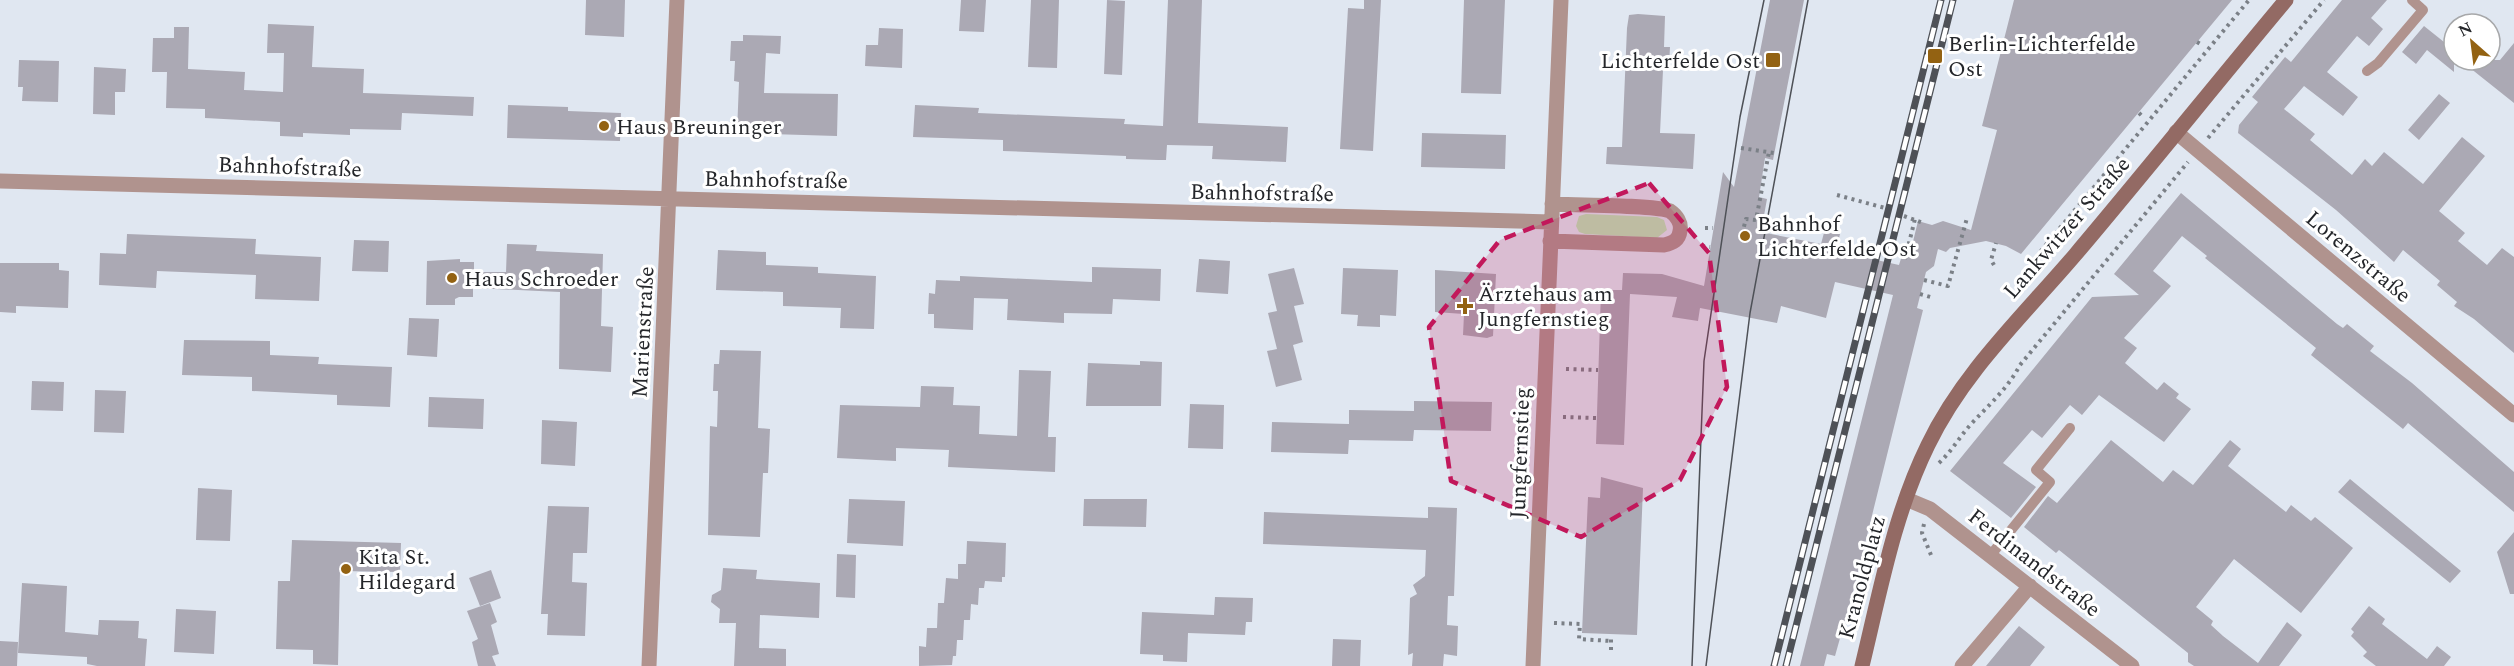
<svg xmlns="http://www.w3.org/2000/svg" width="2514" height="666" font-family="Spectral,serif">
<style>
.green{fill:#bde5b4}
.building{fill:#aba9b4}
.lines{fill:none;stroke-linecap:round;stroke-linejoin:round}
.path{stroke:#7b8087;stroke-width:4;stroke-dasharray:3 4.5;stroke-linecap:butt}
.service{stroke:#b0938e;stroke-width:10}
.minor{stroke:#b0938e;stroke-width:15}
.tertiary{stroke:#b0938e;stroke-width:15}
.secondary{stroke:#936a64;stroke-width:15}
.tram{stroke:#4e5157;stroke-width:1.5}
.rail-casing{stroke:#4e5157;stroke-width:7}
.rail{stroke:#fff;stroke-width:4.5;stroke-dasharray:14;stroke-linecap:butt}
.marked{fill:#c2185b;fill-opacity:0.2;stroke:#c2185b;stroke-width:4.5;stroke-dasharray:12 8;stroke-linejoin:round}
.poi-dot{fill:#936212;stroke:#fff;stroke-width:2}
.labels{text-anchor:middle;stroke-width:6;stroke-linejoin:round;paint-order:stroke}
.poi-label{font-size:22px;fill:#24262a;stroke:#fff;text-anchor:start}
.street-label{font-size:22px;fill:#24262a;stroke:#fff}
</style>
<rect width="100%" height="100%" fill="#e0e7f1"/>
<!-- green -->
<path class="green" d="M1586,214L1657,217L1664,220L1667,230L1657,238L1585,234L1579,232L1576,226L1579,216Z"/>
<!-- building -->
<path class="building" d="M586,0H625L624,37L585,35Z
M961,0H986L984,32L959,31Z
M1031,0H1059L1057,68L1028,67Z
M1107,0L1125,1L1122,75L1104,74Z
M1168,0H1202L1198,123L1288,127L1286,162L1212,159L1213,146L1167,145L1166,160H1158L1126,159V156L1003,151V140L913,137L915,105L979,108L978,113L1125,119L1124,124L1163,126Z
M1364,0H1381L1373,151L1340,149L1348,8L1364,9Z
M1464,0H1505L1501,94L1461,93Z
M1770,0H1804L1773,160L1765,158L1759,197L1767,199L1761,232L1821,244L1825,229L1840,234L1836,251L1899,265L1903,252L1910,254L1918,221L1932,225L1943,221L1971,230L1997,130L1982,126L2014,0H2232L2021,254L2006,246L1986,241L1950,248L1946,252L1938,249L1934,266L1926,272L1917,308L1923,310L1853,592L1835,656L1827,654L1824,666H1800L1893,295L1835,282L1826,318L1781,306L1777,323L1700,308L1698,321L1672,317L1677,297L1630,294L1624,445L1596,444L1601,290H1622L1623,273L1662,274L1704,286L1723,172L1734,187Z
M2342,0H2387L2371,18L2383,29L2369,46L2357,36L2327,72L2358,97L2343,116L2304,86L2284,109L2315,134L2310,140L2352,175L2365,159L2372,166L2384,152L2423,184L2462,137L2485,156L2439,211L2465,233L2458,241L2487,265L2502,248L2514,257V353L2474,319L2454,306L2457,302L2437,285L2440,281L2403,250L2394,262L2336,210L2238,133L2239,125L2258,102L2252,97L2285,57L2291,62Z
M1638,14L1665,16L1664,47H1670L1669,67L1664,66L1663,70L1660,133L1695,134L1693,169L1606,164L1607,147H1622L1627,28L1629,15Z
M268,24L314,26L312,67L364,69L363,93L474,97L473,116L402,113L401,130L350,129V135L303,133V137L280,136V122L205,118V109L166,108L167,72H152L153,38H174V27H189L188,69L245,72L244,90L283,92L284,53H267Z
M2424,26L2454,50V72L2427,50L2416,64L2402,52Z
M879,28L903,29L902,68L865,66L866,45H878Z
M743,35L781,36L780,54L766,53L764,93L838,94L837,136L737,133L739,82L734,81L735,61H730L731,41H743Z
M2514,43V103L2460,60H2500Z
M19,60L59,61L58,102L22,101L23,87H18Z
M94,67L126,69L125,92H115V115L93,114Z
M2439,94L2450,103L2419,140L2408,130Z
M508,105L568,107V111L621,113L620,141L507,138Z
M1422,133L1506,135L1505,169L1421,167Z
M2181,193L2337,324L2343,328L2347,324L2374,346L2370,351L2412,383L2514,472V512L2408,423L2403,429L2311,355L2316,348L2205,258L2207,256L2182,236L2153,271L2171,286L2124,338L2137,348L2125,363L2157,390L2164,382L2179,394L2176,398L2191,409L2164,442L2099,395L2082,415L2070,405L2042,438L2032,430L2003,463L2036,487L2011,518L1950,471L2092,297L2139,295L2114,274Z
M127,234L256,239L255,254L321,257L319,301L255,299L256,275L157,271L156,288L99,285L100,253L126,254Z
M354,240L389,241L388,272L352,271Z
M507,244L537,245L536,251L603,254L601,326L613,327L611,372L559,369L560,292L473,288V297H459L455,299V305H426L427,261L460,259V262H474V272H506Z
M718,250L766,252V265L818,267V273L876,276L874,329L840,328L841,308L783,306V292L716,290Z
M1199,259L1230,261L1228,294L1196,292Z
M0,263H59V270L69,271L68,308L16,306V313L0,312Z
M1092,267L1161,269L1160,301L1113,299L1112,314L1064,313V323L1007,320L1008,299L974,298L973,330L934,328V314H928L929,293L935,294L936,280L960,281V276L1092,282Z
M1294,268L1304,304L1294,306L1303,342L1293,345L1302,380L1276,387L1267,351L1277,349L1268,313L1277,311L1268,274Z
M1343,268L1398,270L1396,316L1380,315V327L1357,326L1358,315L1341,314Z
M1435,270L1496,274L1493,336L1487,338L1463,335L1464,314L1435,312Z
M409,318L439,319L437,357L407,355Z
M184,340L270,341V355L319,357L318,364L392,367L390,407L337,405V395L252,391V377L182,375Z
M720,350L761,351L758,428L770,429L768,473H763L760,537L708,535L710,426L717,427L718,391H713L714,364H719Z
M1140,361L1162,362L1161,406H1086L1088,363L1140,365Z
M1019,370L1051,371L1048,437H1056L1055,472L948,467L949,450L896,448V461L837,458L840,405L920,407L921,386L954,387L953,405L980,406L979,434L1017,436Z
M32,381L64,382L63,411L31,410Z
M95,390L126,391L124,433L94,432Z
M429,397L484,399L483,429L428,427Z
M1414,401L1492,402L1491,431L1414,430L1413,441L1349,440L1348,454L1271,452L1272,422L1349,424V410L1414,411Z
M1190,404L1224,405L1223,449L1188,448Z
M542,420L577,422L575,466L541,464Z
M2111,440L2163,482L2173,470L2193,485L2230,440L2241,449L2228,466L2286,512L2291,505L2311,521L2315,517L2353,548L2301,613L2234,559L2196,607L2213,621L2211,625L2223,636L2258,663L2287,622L2302,635L2279,666H2194L2188,662V653L2059,550L2056,553L2024,527L2048,496L2057,503Z
M1601,477L1643,488L1637,635L1582,633L1588,497L1600,498Z
M2350,479L2461,571L2450,583L2338,492Z
M198,488L232,490L230,541L196,540Z
M849,499L905,501L903,546L847,543Z
M1084,499H1147L1146,527L1083,526Z
M548,506L589,507L587,553H573L572,582L587,583L585,636L547,635L548,614H541Z
M1428,507L1457,508L1454,596H1448L1447,625L1458,626L1457,656L1444,654L1443,666H1412L1413,653L1408,655L1410,598L1417,594L1413,585L1425,576L1426,550L1263,544L1264,512L1428,518Z
M2514,532V594H2510L2497,552Z
M292,540L401,543L400,572L340,571L338,665L313,664V650L276,649L278,581H290Z
M967,541L1006,543L1005,577H1002V582L985,581L984,588H979L978,605L971,604L970,620H964L963,640H957L956,656H953L952,665L919,666V646L926,647L927,628H937L938,603H944L946,578L958,579V564H966Z
M837,554L856,555L855,598L836,597Z
M723,568L757,570L756,579L820,583L819,618L760,615L759,648L786,649V666H734L736,623H719L720,609L711,602L712,595L721,590Z
M491,570L501,598L480,606L469,578Z
M22,583L67,586L65,632L98,635L99,620L139,621L138,638L147,639L145,666H97L87,664V657L18,653Z
M1215,597L1253,598L1252,622H1246L1245,635L1188,633L1187,662L1163,661V655L1140,654L1142,612L1214,615Z
M490,603L497,622L491,625L499,654L492,656L496,666H478L472,642L478,639L467,611Z
M2369,606L2385,619L2382,624L2427,659L2437,646L2451,657L2444,666H2376L2363,656L2367,652L2351,636L2354,632L2351,629Z
M176,609L216,611L214,654L174,652Z
M2019,626L2045,647L2030,666H1986Z
M1333,639L1361,640L1360,666H1332Z
M0,641L18,642L17,666H0Z"/>
<g class="lines">
<!-- path -->
<path class="path" d="M2197,42L2202,45
M2139,113L2143,117
M2208,138L2324,0
M1741,148L1774,153
M1837,195L1885,208
M1904,216L1923,223
M1705,228H1713
M1742,234L1746,219L1756,220L1769,152
M1702,246L1710,247
M1905,259L1915,219
M1994,265L1991,260L1996,243
M2046,265L2040,252L2249,0
M1924,280L1948,286L1967,218
M1920,294L1934,298
M1568,318L1600,319
M1566,369L1598,370
M1563,417L1597,418
M1939,463C1952,451 1960,436 1972,423C1989,405 2008,388 2020,365L2188,162
M1924,524L1922,533L1931,555
M1554,623L1580,624L1579,639L1611,641
M1611,650V639"/>
<!-- service -->
<path class="service" d="M2367,71L2378,63L2423,10L2412,0
M1990,556L2050,482L2036,470L2070,428"/>
<!-- minor -->
<path class="minor" d="M0,181L1551,222
M1550,241L1664,245C1673,243 1679,240 1680,231C1682,223 1676,215 1670,211C1656,205 1573,205 1552,204
M1906,499L1930,509L2132,666
M649,666L677,0
M1533,666L1561,0
M1962,666L2030,586"/>
<!-- tertiary -->
<path class="tertiary" d="M2176,132L2514,415"/>
<!-- secondary -->
<path class="secondary" d="M1862,666C1880,592 1894,514 1928,445C1963,372 2023,316 2075,255C2146,171 2215,85 2286,0"/>
<!-- tram -->
<path class="tram" d="M1692,666L1704,361L1740,117L1764,0
M1706,666L1750,313L1808,0"/>
<defs>
<path id="rail" d="M1774,666L1941,0
M1786,666L1953,0"/>
</defs>
<!-- rail casing -->
<use href="#rail" class="rail-casing"/>
<!-- rail -->
<use href="#rail" class="rail"/>
</g>
<!-- marked area -->
<path class="marked" d="M1649,183L1709,253L1727,387L1680,480L1581,537L1451,481L1429,327L1500,240Z"/>
<!-- markers -->
<g class="poi-dot">
<rect x="1927" y="48" width="16" height="16" rx="3"/>
<rect x="1765" y="52" width="16" height="16" rx="3"/>
<circle cx="604" cy="126" r="6"/>
<circle cx="1745" cy="236" r="6"/>
<circle cx="452" cy="278" r="6"/>
<path d="M1462 297h6v6h6v6h-6v6h-6v-6h-6v-6h6z"/>
<circle cx="346" cy="569" r="6"/>
</g>
<g class="labels">
<!-- poi labels -->
<g class="poi-label">
<text x="1948" y="51">Berlin-Lichterfelde<tspan x="1948" dy="25">Ost</tspan></text>
<text x="1760" y="68" text-anchor="end">Lichterfelde Ost</text>
<text x="616" y="134">Haus Breuninger</text>
<text x="1757" y="231">Bahnhof<tspan x="1757" dy="25">Lichterfelde Ost</tspan></text>
<text x="464" y="286">Haus Schroeder</text>
<text x="1478" y="301">Ärztehaus am<tspan x="1478" dy="25">Jungfernstieg</tspan></text>
<text x="358" y="564">Kita St.<tspan x="358" dy="25">Hildegard</tspan></text>
</g>
<!-- street labels -->
<g class="street-label">
<text transform="translate(290 166) rotate(2)" y="8">Bahnhofstraße</text>
<text transform="translate(776 179) rotate(1)" y="8">Bahnhofstraße</text>
<text transform="translate(1262 192) rotate(1)" y="8">Bahnhofstraße</text>
<text transform="translate(2066 227) rotate(-49)" y="8">Lankwitzer Straße</text>
<text transform="translate(2359 256) rotate(40)" y="8">Lorenzstraße</text>
<text transform="translate(642 332) rotate(-87)" y="8">Marienstraße</text>
<text transform="translate(1519 453) rotate(-88)" y="8">Jungfernstieg</text>
<text transform="translate(2035 562) rotate(38)" y="8">Ferdinandstraße</text>
<text transform="translate(1861 577) rotate(-75)" y="8">Kranoldplatz</text>
</g>
</g>
<!-- north arrow -->
<g transform="translate(2472 42) rotate(332)"><circle r="28" fill="#ffffff" stroke="#a7a8aa" stroke-width="1.5"/>
<path d="M0-4.5L10 22L0 15L-10 22Z" fill="#936212"/>
<text y="-9" font-size="16" font-weight="bold" text-anchor="middle" fill="#24262a">N</text>
</g>
</svg>
